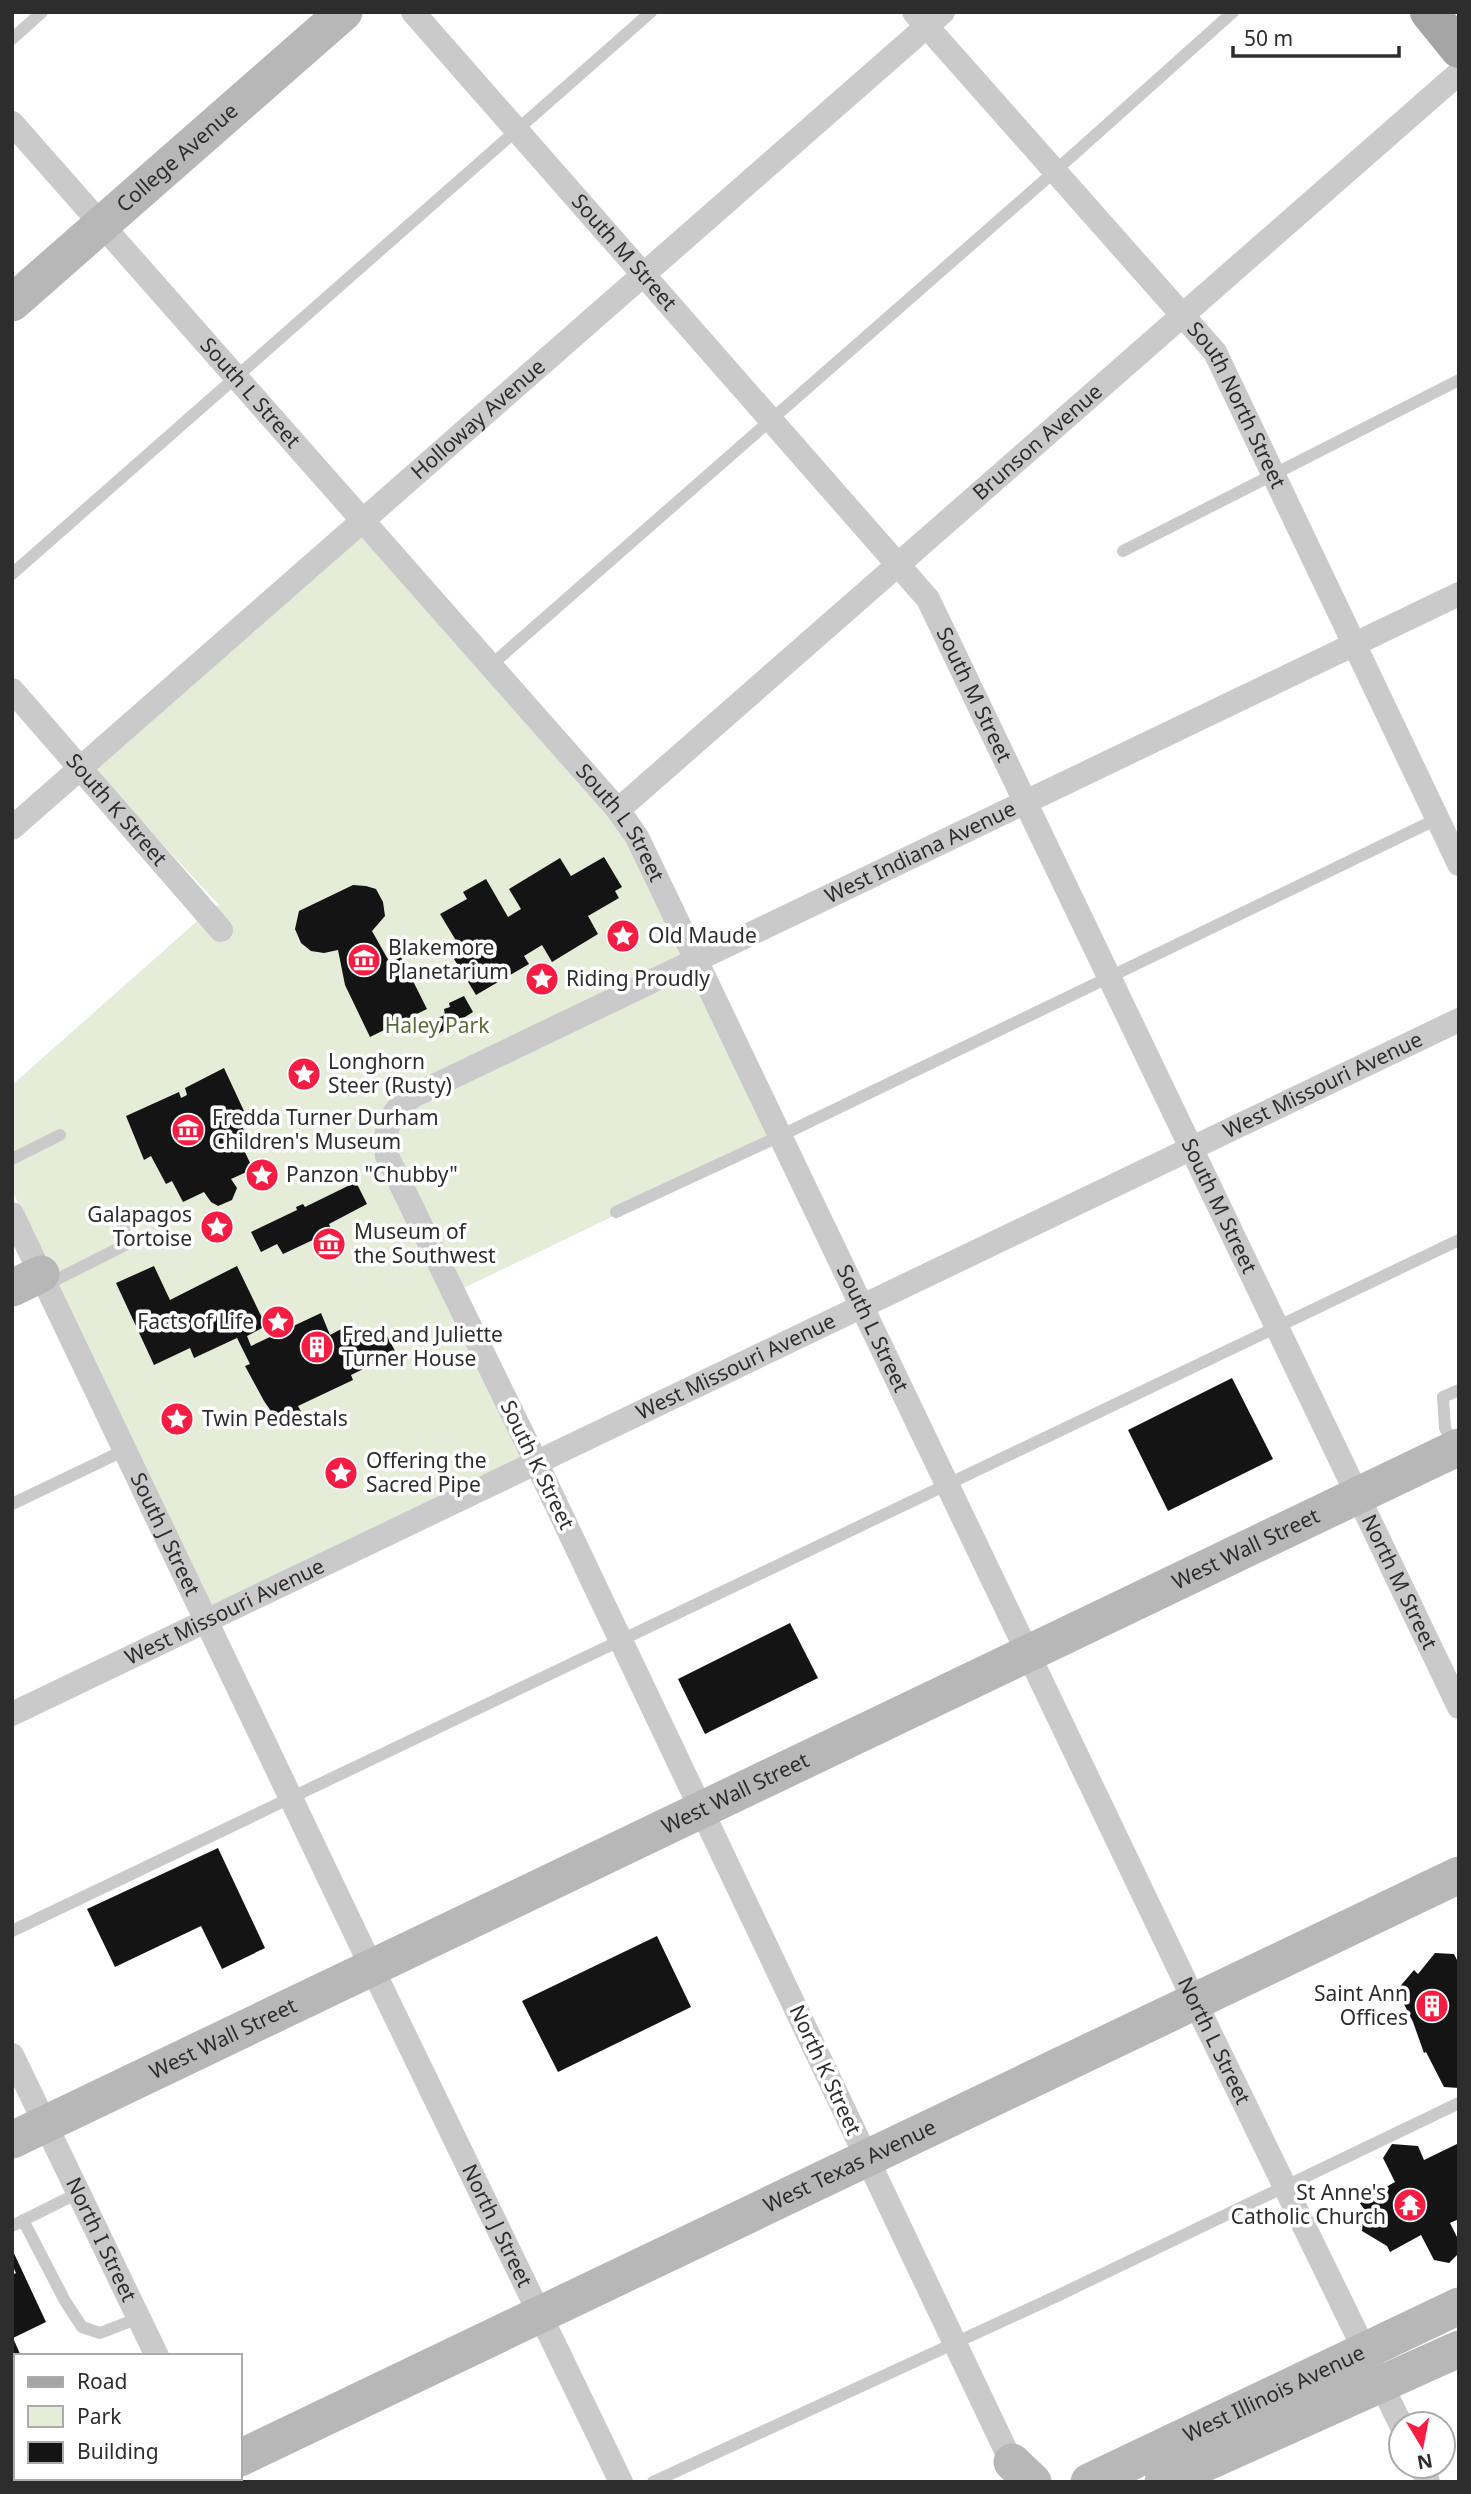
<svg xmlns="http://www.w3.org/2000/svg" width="1471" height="2494" font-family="'Noto Sans',sans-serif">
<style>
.green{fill:#e5ecd8}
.building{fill:#141414}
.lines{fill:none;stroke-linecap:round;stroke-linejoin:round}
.lane{stroke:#cacaca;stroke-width:12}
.street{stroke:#cacaca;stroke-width:24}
.secondary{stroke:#b7b7b7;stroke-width:37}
.primary{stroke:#a5a5a5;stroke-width:38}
.labels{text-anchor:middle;stroke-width:7;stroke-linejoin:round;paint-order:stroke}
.street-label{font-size:21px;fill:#2d2d2d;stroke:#fff}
.poi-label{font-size:21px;fill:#2d2d2d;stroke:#fff;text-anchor:start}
.park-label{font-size:21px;fill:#556c36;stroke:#fff}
</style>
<rect width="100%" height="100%" fill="#fff"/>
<!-- green -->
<path class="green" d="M362,537L630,842L680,956L780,1136L449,1295L526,1460L210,1609L12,1190V1085L195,923L219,905L92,768Z
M16,2407V2478H152L144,2482H12V2409Z"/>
<!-- building -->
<path class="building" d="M604,857L622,887L615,891L619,898L588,916L598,934L552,962L542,945L524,956L529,964L476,995L454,959L464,954L440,914L467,899L463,892L486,879L508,917L521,909L509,889L560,858L571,876Z
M353,885L366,886L376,889L383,902L385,916L372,931L390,963L401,957L427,1009L370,1037L345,985L338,950L324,953L311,951L301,943L295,929L299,911Z
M464,996L473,1012L433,1037L428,1022L445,1015L444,1009L450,1007L449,1003Z
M224,1068L244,1111L237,1115L250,1144L242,1146L253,1169L231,1179L237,1188L232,1200L218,1206L211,1202L204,1192L183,1202L172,1181L166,1184L151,1156L144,1160L126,1116L179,1092L181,1098L187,1095L185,1088Z
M356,1182L367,1204L329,1224L332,1231L283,1254L277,1244L261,1252L251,1232L297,1210L296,1207L303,1204L305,1207Z
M154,1266L170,1300L237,1266L266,1326L247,1336L251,1346L321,1313L330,1335L345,1327L351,1340L382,1326L396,1353L351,1375L353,1380L298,1406L304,1417L282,1427L264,1401L245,1366L250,1364L237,1338L194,1358L190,1348L154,1365L116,1283Z
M1232,1378L1273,1459L1168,1511L1128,1430Z
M790,1623L818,1678L705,1734L678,1679Z
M218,1848L265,1948L222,1969L201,1926L115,1967L87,1909Z
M657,1936L691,2007L558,2072L522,2001Z
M1435,1953L1454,1954L1459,1964V2088L1444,2087L1426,2052L1424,2053L1413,2022L1397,1990L1414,1970L1418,1974Z
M1459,2143V2219L1450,2223L1459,2241V2253L1449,2263L1434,2260L1421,2235L1390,2252L1387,2246L1362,2231L1364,2209L1359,2202L1395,2182L1383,2158L1392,2144L1418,2146L1424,2160Z
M12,2249L46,2322L13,2338L21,2356H16V2419L12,2420V2275L16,2273L12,2265Z"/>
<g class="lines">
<!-- lane -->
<path class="lane" d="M12,39L42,12
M1123,551L1459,380
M12,574L651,12
M490,666L1054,172L1233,12
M12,1159L60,1135
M616,1212L780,1136L1437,819
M46,1285L131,1242L120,1219
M1454,1447L1445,1428L1443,1397L1459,1390
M12,1504L125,1450
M12,1931L1459,1240
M23,2220L65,2301L82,2327L100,2333L139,2318
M12,2226L78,2193
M653,2482L1057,2296L1459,2103"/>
<!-- street -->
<g class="street">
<path id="s1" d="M413,12L928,599L1459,1707"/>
<path id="s2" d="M914,12L1215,352L1459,864"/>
<path id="s3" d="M12,123L618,810L637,837L1194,2000L1401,2425"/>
<path id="s4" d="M12,690L221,930"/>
<path id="s5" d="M618,810L1459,73"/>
<path id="s6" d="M12,828L943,12"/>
<path id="s7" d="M12,1214L372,1968L621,2482"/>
<path id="s8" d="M12,1714L1459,1020"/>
<path id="s9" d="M12,2055L157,2356"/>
<path d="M1421,2466L1428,2482"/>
<path id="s10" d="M1018,2476L536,1462L387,1156C383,1130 390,1110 413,1096L1459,594"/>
<path d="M216,2478L218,2482"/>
</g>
<!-- secondary -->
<g class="secondary">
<path id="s11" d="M12,303L344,12"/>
<path d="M12,1288L41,1274"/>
<path id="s12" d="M12,2140L1459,1447"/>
<path id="s13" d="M240,2458L1459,1875"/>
<path d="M1012,2462L1033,2482"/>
<path d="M191,2482L198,2478"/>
<path id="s14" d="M1089,2482L1459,2306"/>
<path d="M1163,2482L1459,2349"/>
</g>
<!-- primary -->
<path class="primary" d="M1429,12L1459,49"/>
</g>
<!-- icons -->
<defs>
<symbol id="sight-disc" viewBox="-11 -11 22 22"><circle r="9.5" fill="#f61c42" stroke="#fff"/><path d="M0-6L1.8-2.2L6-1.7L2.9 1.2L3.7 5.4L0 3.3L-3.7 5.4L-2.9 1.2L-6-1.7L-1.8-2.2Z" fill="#fff"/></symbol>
<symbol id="museum-disc" viewBox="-11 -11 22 22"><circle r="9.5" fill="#f61c42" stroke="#fff"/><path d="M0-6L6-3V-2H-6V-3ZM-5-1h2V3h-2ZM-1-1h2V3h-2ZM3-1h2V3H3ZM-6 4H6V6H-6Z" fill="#fff"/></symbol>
<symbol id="building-disc" viewBox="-11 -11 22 22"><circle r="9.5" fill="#f61c42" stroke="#fff"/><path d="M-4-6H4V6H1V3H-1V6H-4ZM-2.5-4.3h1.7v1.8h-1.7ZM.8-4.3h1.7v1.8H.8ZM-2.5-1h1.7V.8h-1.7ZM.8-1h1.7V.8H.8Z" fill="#fff"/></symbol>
<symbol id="temple-disc" viewBox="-11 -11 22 22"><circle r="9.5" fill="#f61c42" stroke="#fff"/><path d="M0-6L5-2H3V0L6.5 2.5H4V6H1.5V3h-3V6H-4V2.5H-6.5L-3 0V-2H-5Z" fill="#fff"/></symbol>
</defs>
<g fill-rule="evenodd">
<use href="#sight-disc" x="604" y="917" width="38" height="38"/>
<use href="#museum-disc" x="345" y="941" width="38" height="38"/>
<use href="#sight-disc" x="523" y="960" width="38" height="38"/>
<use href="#sight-disc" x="285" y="1055" width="38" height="38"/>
<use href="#museum-disc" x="169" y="1111" width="38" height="38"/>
<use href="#sight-disc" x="243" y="1156" width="38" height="38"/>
<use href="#sight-disc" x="198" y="1208" width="38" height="38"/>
<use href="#museum-disc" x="310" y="1225" width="38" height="38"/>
<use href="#sight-disc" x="259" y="1303" width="38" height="38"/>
<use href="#building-disc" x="298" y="1328" width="38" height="38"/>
<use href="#sight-disc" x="158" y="1400" width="38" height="38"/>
<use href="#sight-disc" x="322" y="1454" width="38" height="38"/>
<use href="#building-disc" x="1413" y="1987" width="38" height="38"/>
<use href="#temple-disc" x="1391" y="2186" width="38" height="38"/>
</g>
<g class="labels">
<!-- street labels -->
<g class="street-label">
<text dy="7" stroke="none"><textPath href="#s11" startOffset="220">College Avenue</textPath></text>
<text dy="7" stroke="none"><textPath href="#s1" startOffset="320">South M Street</textPath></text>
<text dy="7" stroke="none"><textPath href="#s3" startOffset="360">South L Street</textPath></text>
<text dy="7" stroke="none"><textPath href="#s2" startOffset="511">South North Street</textPath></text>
<text dy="7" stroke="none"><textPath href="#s6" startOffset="620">Holloway Avenue</textPath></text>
<text dy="7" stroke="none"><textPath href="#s5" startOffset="558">Brunson Avenue</textPath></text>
<text dy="7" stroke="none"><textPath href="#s1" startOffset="887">South M Street</textPath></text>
<text dy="7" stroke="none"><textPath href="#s4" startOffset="159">South K Street</textPath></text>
<text dy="7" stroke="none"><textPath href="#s3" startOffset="928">South L Street</textPath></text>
<text dy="7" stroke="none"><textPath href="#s10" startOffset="2096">West Indiana Avenue</textPath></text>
<text dy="7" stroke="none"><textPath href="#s8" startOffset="1454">West Missouri Avenue</textPath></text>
<text dy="7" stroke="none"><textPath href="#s1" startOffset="1454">South M Street</textPath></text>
<text dy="7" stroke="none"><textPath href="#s3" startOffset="1494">South L Street</textPath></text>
<text dy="7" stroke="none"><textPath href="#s8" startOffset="803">West Missouri Avenue</textPath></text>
<text transform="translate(537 1465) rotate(64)" y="7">South K Street</text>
<text dy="7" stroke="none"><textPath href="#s7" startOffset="355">South J Street</textPath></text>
<text dy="7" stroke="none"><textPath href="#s12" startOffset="1368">West Wall Street</textPath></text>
<text dy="7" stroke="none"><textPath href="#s1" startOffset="1871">North M Street</textPath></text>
<text dy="7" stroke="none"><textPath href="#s8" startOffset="236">West Missouri Avenue</textPath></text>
<text dy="7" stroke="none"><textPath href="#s12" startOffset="802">West Wall Street</textPath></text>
<text dy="7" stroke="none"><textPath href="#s12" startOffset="234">West Wall Street</textPath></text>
<text dy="7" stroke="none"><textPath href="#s3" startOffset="2284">North L Street</textPath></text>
<text transform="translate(825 2070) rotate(65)" y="7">North K Street</text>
<text dy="7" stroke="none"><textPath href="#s13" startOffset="676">West Texas Avenue</textPath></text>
<text dy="7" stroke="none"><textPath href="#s7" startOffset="1122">North J Street</textPath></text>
<text dy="7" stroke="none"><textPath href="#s9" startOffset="205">North I Street</textPath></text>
<text dy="7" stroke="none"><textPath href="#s14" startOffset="205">West Illinois Avenue</textPath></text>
</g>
<!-- poi labels -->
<g class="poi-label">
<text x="648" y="943">Old Maude</text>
<text x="388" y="955">Blakemore<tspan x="388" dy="24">Planetarium</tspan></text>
<text x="566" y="986">Riding Proudly</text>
<text x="328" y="1069">Longhorn<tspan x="328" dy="24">Steer (Rusty)</tspan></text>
<text x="212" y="1125">Fredda Turner Durham<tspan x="212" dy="24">Children's Museum</tspan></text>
<text x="286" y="1182">Panzon "Chubby"</text>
<text x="192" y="1222" text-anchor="end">Galapagos<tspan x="192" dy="24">Tortoise</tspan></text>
<text x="354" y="1239">Museum of<tspan x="354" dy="24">the Southwest</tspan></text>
<text x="254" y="1329" text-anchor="end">Facts of Life</text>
<text x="342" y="1342">Fred and Juliette<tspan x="342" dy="24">Turner House</tspan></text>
<text x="202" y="1426">Twin Pedestals</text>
<text x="366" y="1468">Offering the<tspan x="366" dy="24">Sacred Pipe</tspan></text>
<text x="1408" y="2001" text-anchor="end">Saint Ann<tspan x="1408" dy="24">Offices</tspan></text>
<text x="1386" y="2200" text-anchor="end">St Anne's<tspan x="1386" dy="24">Catholic Church</tspan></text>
</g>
<!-- park labels -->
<g class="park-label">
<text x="437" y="1033">Haley Park</text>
</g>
</g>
<!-- border -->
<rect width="1471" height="2494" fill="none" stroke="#2d2d2d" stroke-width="28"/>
<!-- legend -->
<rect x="14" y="2354" width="228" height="126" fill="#ffffff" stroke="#ababab" stroke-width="2"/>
<rect x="28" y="2377" width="35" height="10" fill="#a5a5a5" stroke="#ababab" stroke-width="2"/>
<text x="77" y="2389" font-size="21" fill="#2d2d2d">Road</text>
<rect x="28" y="2406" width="35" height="21" fill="#e5ecd8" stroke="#ababab" stroke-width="2"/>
<text x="77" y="2424" font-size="21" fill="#2d2d2d">Park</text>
<rect x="28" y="2442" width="35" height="21" fill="#141414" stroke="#ababab" stroke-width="2"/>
<text x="77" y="2459" font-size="21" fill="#2d2d2d">Building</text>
<!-- north arrow -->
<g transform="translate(1422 2445) rotate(170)"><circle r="33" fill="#ffffff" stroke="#ababab" stroke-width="2"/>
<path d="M0-5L12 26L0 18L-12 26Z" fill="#f61c42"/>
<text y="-10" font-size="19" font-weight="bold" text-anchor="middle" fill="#2d2d2d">N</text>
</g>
<!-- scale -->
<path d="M1233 46v10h166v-10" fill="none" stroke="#2d2d2d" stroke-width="3.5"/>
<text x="1244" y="46" font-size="21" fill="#2d2d2d" stroke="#ffffff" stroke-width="5" paint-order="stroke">50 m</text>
</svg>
